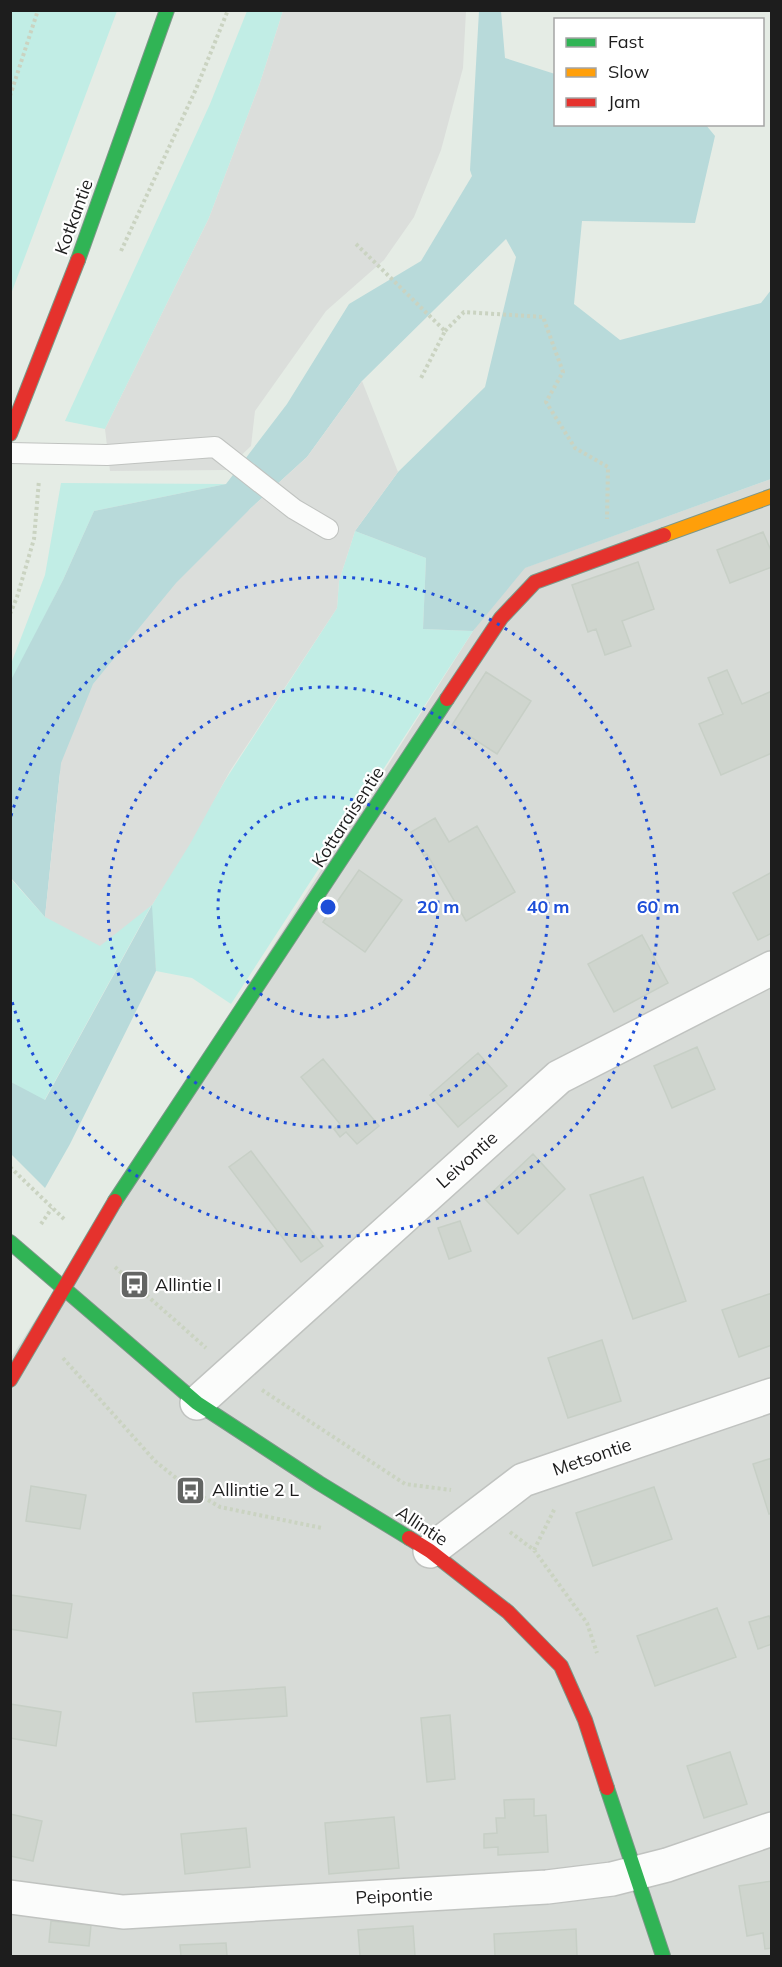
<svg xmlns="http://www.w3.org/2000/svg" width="782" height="1967" font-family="Mulish,sans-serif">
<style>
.residential{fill:#d7dbd7}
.grass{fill:#c1ede5}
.forest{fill:#b8dada}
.parking{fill:#dbdedb}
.building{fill:#cfd5ce;stroke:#c7cfc6;stroke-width:1.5}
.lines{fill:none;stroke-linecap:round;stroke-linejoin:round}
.lane-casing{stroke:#c0c3c0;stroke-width:22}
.street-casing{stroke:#c0c3c0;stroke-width:36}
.fast-casing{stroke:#7c9788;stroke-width:16}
.slow-casing{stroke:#7c9788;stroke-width:16}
.jam-casing{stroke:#7c9788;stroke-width:16}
.path{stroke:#cad3c1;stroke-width:4;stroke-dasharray:3 3;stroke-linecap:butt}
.lane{stroke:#fbfcfb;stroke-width:20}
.street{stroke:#fbfcfb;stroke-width:33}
.fast{stroke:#30b455;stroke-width:14}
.slow{stroke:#ff9f0a;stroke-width:14}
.jam{stroke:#e5322d;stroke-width:14}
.ring{fill:none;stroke:#1d4ed8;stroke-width:3;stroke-dasharray:3 6}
.labels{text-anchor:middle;stroke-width:4.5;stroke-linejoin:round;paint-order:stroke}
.street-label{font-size:18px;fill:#1d1d1d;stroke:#fff}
.poi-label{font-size:18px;fill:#1d1d1d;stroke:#fff;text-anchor:start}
.centre{fill:#1d4ed8;stroke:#fff;stroke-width:3}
.ring-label{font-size:18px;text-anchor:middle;font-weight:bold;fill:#1d4ed8;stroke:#fff;stroke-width:4.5;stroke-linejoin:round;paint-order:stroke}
</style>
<rect width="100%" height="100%" fill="#e5ece5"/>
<!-- residential -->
<path class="residential" d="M771,479V1956H11V1358L487,609L524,568Z"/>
<!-- grass -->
<path class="grass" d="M11,10L117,11L11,294L10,11Z
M247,11H283L260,83L209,218L105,429L65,421L210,104Z
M61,483L226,484L94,511L63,580L11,682V664L45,575Z
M355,531L426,558L423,629L473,631L231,1004L192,978L156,971L151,906L44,1101L11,1082L10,878L45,917L152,905L226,779L337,608L339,581Z"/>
<!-- forest -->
<path class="forest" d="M479,11H501L505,58L555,74L556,124L706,125L715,136L695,223L582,221L574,304L620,340L761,303L771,290V479L525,568L473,631L423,629L426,558L355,531L398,472L485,387L516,257L506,239L362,381L307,457L250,509L60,772L45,917L11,878L10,682L63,580L94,511L226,484L287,404L349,304L421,261L472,176L470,170Z
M152,905L156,971L70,1144L45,1188L11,1154V1082L45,1100Z"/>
<!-- parking -->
<path class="parking" d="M283,11H466L463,68L441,150L414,217L384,260L326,311L255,411L251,446L226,470L110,471L105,429L209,218L260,83Z
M362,381L398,472L355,531L339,581L337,608L230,771L190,844L152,905L100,946L45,917L61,763L93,684L176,583L250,509L307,457Z"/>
<!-- building -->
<path class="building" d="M763,532L772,553V567L730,583L717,550Z
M638,562L654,609L622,621L631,646L605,655L596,629L588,632L572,585Z
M727,670L742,704L772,691V753L721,775L699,724L723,714L708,678Z
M486,672L531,701L497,754L452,725Z
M435,818L449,842L477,826L515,892L466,921L427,854L424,856L411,832Z
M359,870L402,900L365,952L323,922Z
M772,872V933L758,940L733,893Z
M642,935L668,983L614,1012L588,964Z
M697,1047L715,1089L672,1108L654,1066Z
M478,1053L507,1086L458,1127L430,1095Z
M323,1059L379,1126L357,1144L346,1132L340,1137L334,1129L340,1124L301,1077Z
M251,1151L323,1246L301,1262L229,1167Z
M533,1154L565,1189L518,1234L485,1199Z
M643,1177L686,1301L633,1319L590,1195Z
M460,1221L471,1251L449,1259L438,1228Z
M772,1293V1345L739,1357L722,1310Z
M602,1340L621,1401L568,1418L548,1358Z
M772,1458V1513L769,1514L753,1464Z
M31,1486L86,1495L80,1529L26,1521Z
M654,1487L672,1539L593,1566L576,1513Z
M11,1595L72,1604L67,1638L10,1629Z
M717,1608L736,1657L655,1686L637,1636Z
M769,1616L772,1623V1644L758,1649L749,1622Z
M285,1687L287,1716L196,1722L193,1693Z
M10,1704L61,1712L56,1746L10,1738Z
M450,1715L455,1779L427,1782L421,1718Z
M730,1752L747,1804L704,1818L687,1766Z
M534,1799V1816L546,1815L548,1852L498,1855V1847L484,1848V1834L497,1833L496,1818H505L504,1800Z
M10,1814L42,1821L33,1861L10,1856Z
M394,1817L399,1868L329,1874L325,1823Z
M246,1828L250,1867L185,1874L181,1834Z
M772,1881V1948L765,1949L763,1933L747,1936L739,1886Z
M51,1921L91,1925L89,1946L49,1942Z
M413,1926L415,1956H360L358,1930Z
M576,1929L577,1956H495L494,1934Z
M226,1943L227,1956H181L180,1945Z"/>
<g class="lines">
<defs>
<path id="lane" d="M10,453L107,455L215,447L294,509L328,529"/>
<path id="street" d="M197,1403L559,1077L772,968
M430,1551L523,1480L772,1395
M10,1897L123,1912L547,1887L612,1879L667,1865L772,1829"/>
<path id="fast" d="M78,260L167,10
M115,1201L447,699
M10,1242L197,1403L319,1483L409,1538
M607,1788L663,1956"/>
<path id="slow" d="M664,535L772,496"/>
<path id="jam" d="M10,434L78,260
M447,699L501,618L535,582L664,535
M10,1380L115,1201
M409,1538L430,1551L508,1612L561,1666L585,1720L607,1788"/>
</defs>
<!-- lane casing -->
<use href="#lane" class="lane-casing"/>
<!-- street casing -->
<use href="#street" class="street-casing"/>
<!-- fast casing -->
<use href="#fast" class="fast-casing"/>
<!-- slow casing -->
<use href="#slow" class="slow-casing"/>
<!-- jam casing -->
<use href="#jam" class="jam-casing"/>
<!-- path -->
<path class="path" d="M10,96L38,10
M356,244L445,331L420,380
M121,251L196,89L228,10
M445,331L464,312L543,317L563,372L546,402L575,448L608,467L607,519
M10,614L17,597L34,539L39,480
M10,1167L64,1219
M41,1224L52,1208
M115,1267L206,1348
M63,1358L155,1461L191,1490L220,1507L322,1528
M262,1390L405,1484L451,1490
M510,1532L534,1550L587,1623L597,1653
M534,1550L555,1508"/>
<!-- lane -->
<use href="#lane" class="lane"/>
<!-- street -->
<use href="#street" class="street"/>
<!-- fast -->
<use href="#fast" class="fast"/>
<!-- slow -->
<use href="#slow" class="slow"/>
<!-- jam -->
<use href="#jam" class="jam"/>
</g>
<!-- distance rings -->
<g class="ring">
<circle cx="328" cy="907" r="110"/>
<circle cx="328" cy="907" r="220"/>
<path d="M11 816A330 330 0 1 1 11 998"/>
</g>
<!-- icons -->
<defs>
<symbol id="bus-square" viewBox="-11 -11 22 22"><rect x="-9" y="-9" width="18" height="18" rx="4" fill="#636563" stroke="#fff"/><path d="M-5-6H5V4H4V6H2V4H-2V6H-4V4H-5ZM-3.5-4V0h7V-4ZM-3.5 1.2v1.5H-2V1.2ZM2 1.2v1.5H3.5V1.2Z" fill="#fff"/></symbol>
</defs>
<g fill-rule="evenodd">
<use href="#bus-square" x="118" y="1268" width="33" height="33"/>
<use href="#bus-square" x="174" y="1474" width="33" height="33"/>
</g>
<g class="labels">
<!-- street labels -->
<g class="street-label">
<text transform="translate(74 217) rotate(-70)" y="6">Kotkantie</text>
<text transform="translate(348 817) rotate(-57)" y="6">Kottaraisentie</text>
<text transform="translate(467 1160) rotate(-42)" y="6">Leivontie</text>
<text transform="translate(592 1457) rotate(-19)" y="6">Metsontie</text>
<text transform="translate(422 1526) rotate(33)" y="6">Allintie</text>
<text transform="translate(394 1896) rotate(-3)" y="6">Peipontie</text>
</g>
<!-- poi labels -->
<g class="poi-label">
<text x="155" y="1291">Allintie I</text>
<text x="212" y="1496">Allintie 2 L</text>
</g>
</g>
<circle cx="328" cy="907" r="9" class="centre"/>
<g class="ring-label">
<text x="438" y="913">20 m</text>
<text x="548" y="913">40 m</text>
<text x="658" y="913">60 m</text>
</g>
<!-- border -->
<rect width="782" height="1967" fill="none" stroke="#1d1d1d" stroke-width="24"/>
<!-- legend -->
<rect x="554" y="18" width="210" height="108" fill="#ffffff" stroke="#a5a5a5" stroke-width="1.5"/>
<rect x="566" y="38" width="30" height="9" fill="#30b455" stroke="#a5a5a5" stroke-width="1.5"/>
<text x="608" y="48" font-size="18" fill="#1d1d1d">Fast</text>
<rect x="566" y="68" width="30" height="9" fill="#ff9f0a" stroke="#a5a5a5" stroke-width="1.5"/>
<text x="608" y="78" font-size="18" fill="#1d1d1d">Slow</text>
<rect x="566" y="98" width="30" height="9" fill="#e5322d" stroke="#a5a5a5" stroke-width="1.5"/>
<text x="608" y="108" font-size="18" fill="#1d1d1d">Jam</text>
</svg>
